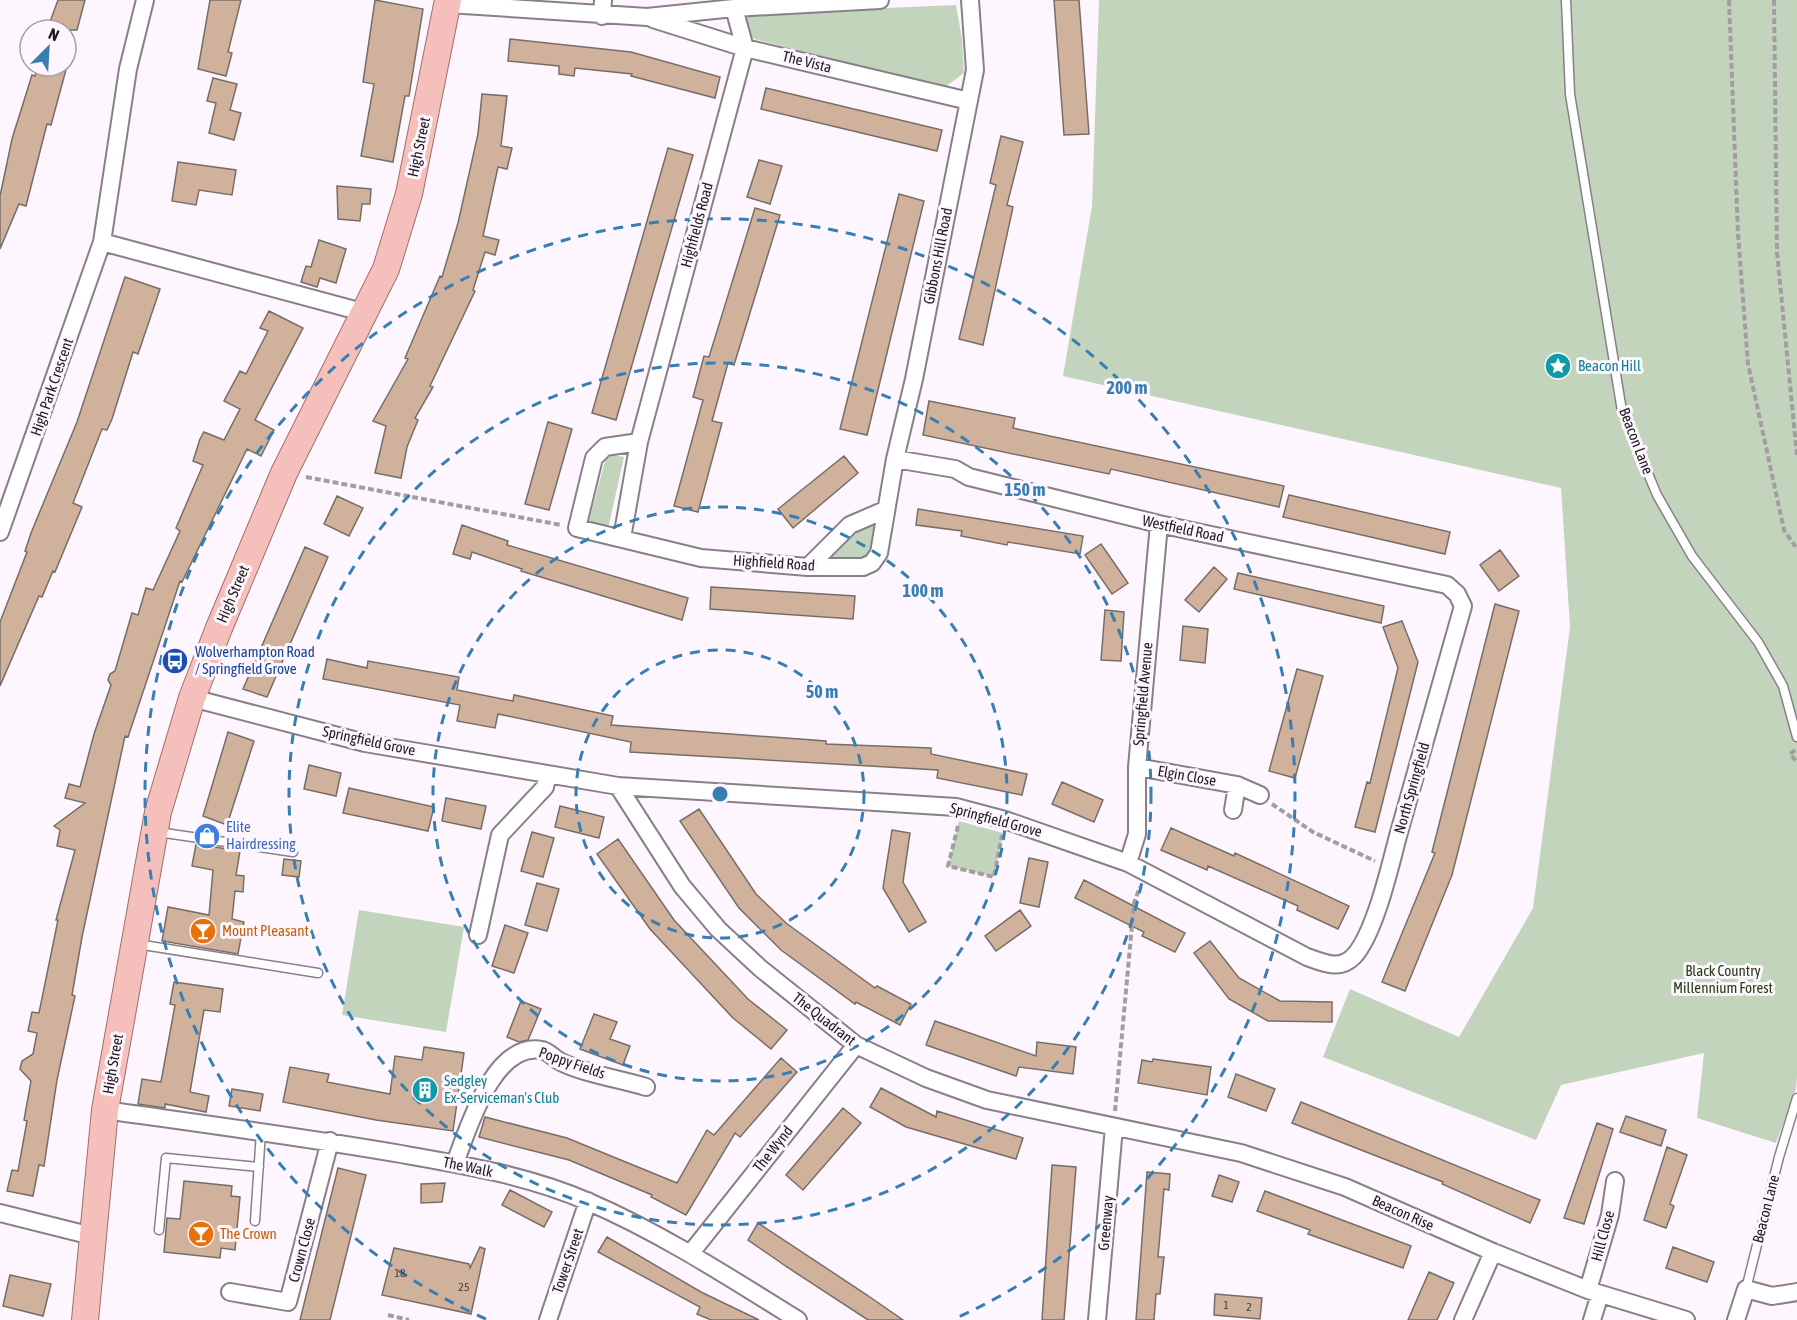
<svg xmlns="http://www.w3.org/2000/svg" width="1797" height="1320" font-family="'Asap Condensed',sans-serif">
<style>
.green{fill:#c3d4bc}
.building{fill:#d0b29c;stroke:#786d66;stroke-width:1.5}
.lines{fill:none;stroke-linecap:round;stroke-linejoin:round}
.lane-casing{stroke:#897f89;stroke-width:11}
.street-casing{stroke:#897f89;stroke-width:20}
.primary-casing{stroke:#a56b67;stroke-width:28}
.path{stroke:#a39da3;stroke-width:4;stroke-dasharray:6 3;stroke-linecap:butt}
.lane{stroke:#fff;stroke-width:8}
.street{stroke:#fff;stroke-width:16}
.primary{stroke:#f5c0bb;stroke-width:26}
.ring{fill:none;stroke:#377eb3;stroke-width:3;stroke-dasharray:10 8}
.labels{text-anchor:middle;stroke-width:6;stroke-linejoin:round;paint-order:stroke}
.number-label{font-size:12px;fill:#4a413e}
.street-label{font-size:15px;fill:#1e1b1e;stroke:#fef6fe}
.culture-label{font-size:15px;fill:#0d838f;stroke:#fef6fe;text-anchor:start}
.transit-label{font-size:15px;fill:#164399;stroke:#fef6fe;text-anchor:start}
.shop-label{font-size:15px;fill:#366cbe;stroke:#fef6fe;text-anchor:start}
.food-label{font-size:15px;fill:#c56008;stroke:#fef6fe;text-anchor:start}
.park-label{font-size:15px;fill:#254115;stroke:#fef6fe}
.centre{fill:#377eb3;stroke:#fef6fe;stroke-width:3}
.ring-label{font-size:18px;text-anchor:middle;font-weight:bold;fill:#377eb3;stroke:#fef6fe;stroke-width:6;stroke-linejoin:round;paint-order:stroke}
</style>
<rect width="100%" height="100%" fill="#fef6fe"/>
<!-- green -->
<path class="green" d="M1099,0H1797V1077L1796,1089L1776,1143L1697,1118L1704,1053L1561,1085L1536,1140L1323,1057L1350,989L1459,1037L1533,908L1570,627L1561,488L1063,376L1092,206Z
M956,5L962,39L964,73L944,88L754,39L747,27L745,14Z
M607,454L624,457L608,529L588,524Z
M877,522L873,552L863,558L826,557L849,532Z
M959,821L1003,833L994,877L948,866Z
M359,910L464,927L446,1032L342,1015Z"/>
<!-- building -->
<path class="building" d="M58,0H85L77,30H47Z
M210,0H241L228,52L232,53L226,76L198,69Z
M375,0L423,9L409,96H405L393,162L361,156L374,84L363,82Z
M1054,0H1079L1089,134L1064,135Z
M510,39L631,52L720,77L715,98L631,76L632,74L575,68L574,76L559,74V66L508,61Z
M38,66H67L51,125L47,124L26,206L19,204L0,249V196L12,139L32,75L35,76Z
M213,78L237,84L230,110L241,113L234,140L209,133L216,103L207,101Z
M766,88L942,130L937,151L761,109Z
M482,94L507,96L501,146L512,148L507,169L498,167L483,236L499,240L495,255L485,252L473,290L475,291L430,386L433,387L415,418L418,420L407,447L401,478L375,473L386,426L373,421L408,359L405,358L440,276L442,277L458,223L478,134Z
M1001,136L1023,142L1007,205L1013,207L983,345L959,339L996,185L990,183Z
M668,148L693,155L616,420L592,413Z
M759,160L782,166L770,204L747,197Z
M178,162L236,170L232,195L199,190L196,205L172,201Z
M337,186L371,189L370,204H362L360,221L338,219Z
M899,194L924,201L867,435L840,429Z
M755,208L780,215L734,365L728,363L712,421L722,423L698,512L674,506L703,400L693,397L704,356L709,357Z
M319,240L346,249L336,283L320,278L317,287L301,282L306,266L311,267Z
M125,277L160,289L138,354L133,352L112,419L107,430L102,429L73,503L82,507L55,572L53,571L42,597L39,596L0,686V622L27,552L25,551L31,533L77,422Z
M269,311L303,328L255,420L274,430L261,456L247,449L182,582L180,581L128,737L125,736L82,937L72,995L75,996L57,1080L44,1166L39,1165L33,1196L7,1191L12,1170L18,1171L27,1121L24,1120L31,1081L20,1069L22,1061L33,1054L37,1033L28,1031L32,1012L39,1013L58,920H56L75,850L57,846L60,830L54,826L85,803L65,798L69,784L80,787L94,734L111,685L108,680L110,674L115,671L132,613L138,615L146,588L153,590L180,531L176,528L203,465L193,461L200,439L204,432L224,440L240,409L224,401L240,371L246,374L268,331L260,328Z
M929,401L1015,418L1013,428L1284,486L1279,507L1111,469L1109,474L923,435Z
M548,422L572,429L549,510L525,504Z
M844,456L858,473L793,528L778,509Z
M1289,495L1450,532L1445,554L1283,517Z
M337,496L363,508L349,536L324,524Z
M918,509L1083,536L1080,554L1008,542L1007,545L961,536L962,531L916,525Z
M462,525L508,541L507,545L688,598L682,620L521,571L522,569L472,552L470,559L453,554Z
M1101,544L1128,583L1112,594L1085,555Z
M305,547L328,557L267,697L243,689Z
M1500,550L1519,576L1499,591L1480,565Z
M1214,567L1227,579L1199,612L1185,600Z
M1238,573L1384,606L1381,623L1234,589Z
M711,587L855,596L853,619L710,609Z
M1495,604L1519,611L1452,875L1405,991L1382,982L1435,853L1432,852Z
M1105,610L1124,612L1121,661L1101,660Z
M1402,621L1418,662L1375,832L1355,827L1367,782L1370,783L1398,668L1383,627Z
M1183,626L1208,629L1205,663L1180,660Z
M327,659L367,668L368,661L459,677L457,690L513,701L514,695L613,716L611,725L826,741V744L931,748V754L1027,774L1022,795L937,778L938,770L630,752L631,742L498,714L495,728L457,721L460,705L323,679Z
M1297,669L1323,676L1295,778L1269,771Z
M228,732L254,741L227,825L203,816Z
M309,765L341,773L336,796L304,789Z
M1062,782L1103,800L1094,822L1052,804Z
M349,788L434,807L428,831L343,813Z
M446,798L486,806L481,829L442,821Z
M560,806L604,817L599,838L555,827Z
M699,809L756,894L786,923L875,988L877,986L911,1004L900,1025L856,1002L855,1004L781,950L739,908L680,821Z
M1171,828L1234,856L1235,853L1349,906L1338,929L1297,910L1298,906L1208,866L1207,870L1161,850Z
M892,830L910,833L903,882L926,922L909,932L883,888Z
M532,832L554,838L543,877L521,871Z
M618,839L674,920L748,999L787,1030L771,1049L733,1018L650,929L597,854Z
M196,844L240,851L236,875L244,876L243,892L235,891L232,919L244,922L238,954L162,941L168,907L209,915L213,870L192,866Z
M1029,858L1048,862L1039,907L1020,903Z
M284,859L301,861L299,877L282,875Z
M1084,880L1185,933L1175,952L1142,936L1144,932L1075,898Z
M537,883L559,889L547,931L525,925Z
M1020,910L1031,926L996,951L985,936Z
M505,925L528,933L514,973L492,966Z
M1210,941L1239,978L1280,1001L1332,1002V1022L1268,1021L1229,999L1194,953Z
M174,982L223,989L220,1012L204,1010L190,1092L209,1096L206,1112L165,1104V1108L138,1104L142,1079L161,1082L175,1005L170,1004Z
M521,1001L541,1009L528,1040L519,1042L507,1037Z
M594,1014L617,1022L610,1039L630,1046L623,1065L580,1049Z
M935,1021L1036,1056L1037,1042L1076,1047L1073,1074L1019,1067L1016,1076L926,1045Z
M424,1047L464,1053L453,1131L376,1120L283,1102L290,1067L329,1074L327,1082L390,1094L395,1056L422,1060Z
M781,1058L797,1072L740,1137L735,1133L686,1215L651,1197L652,1195L569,1160L479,1137L485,1117L567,1138L677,1183L707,1130L714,1135Z
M1153,1059L1211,1067L1207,1095L1138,1083L1142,1060L1152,1062Z
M1236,1074L1275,1089L1266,1111L1228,1097Z
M881,1088L936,1117L937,1111L1023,1138L1016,1159L906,1127L870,1107Z
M232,1089L263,1094L260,1111L229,1106Z
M1301,1102L1540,1200L1530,1223L1442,1184L1443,1182L1292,1123Z
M843,1108L861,1123L803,1190L786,1175Z
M1626,1116L1666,1130L1661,1146L1620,1132Z
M1597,1123L1613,1129L1584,1224L1564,1218Z
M1667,1147L1687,1155L1670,1204L1674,1206L1666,1228L1644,1220Z
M1052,1165L1076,1167L1064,1320H1042Z
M338,1168L366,1175L330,1320H300Z
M1147,1172L1170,1174L1169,1190L1164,1189L1158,1257H1164L1160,1294H1156L1154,1320H1136Z
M1219,1175L1239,1182L1232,1202L1212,1196Z
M184,1181L232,1186L231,1196L240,1197L235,1250L221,1248L220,1258L164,1252L167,1218L180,1219Z
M445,1183L442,1202L421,1203V1184Z
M510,1190L552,1212L544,1227L502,1205Z
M1265,1191L1411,1246L1403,1268L1308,1234L1310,1230L1257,1211Z
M758,1223L867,1295L903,1320H868L787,1267L748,1240Z
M607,1237L701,1292L759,1320H711L697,1314L700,1307L598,1252Z
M480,1247L485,1249L471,1314L382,1295L394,1248L469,1264L470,1268Z
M1673,1247L1714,1262L1707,1282L1666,1268Z
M1429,1272L1454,1283L1437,1320H1408Z
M10,1275L51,1284L43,1316L3,1306Z
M1215,1294L1262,1298L1260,1319L1214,1315Z"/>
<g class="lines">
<defs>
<path id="lane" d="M1566,0L1570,94L1622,411L1657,495L1692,556L1758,642L1783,686L1797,737
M158,832L293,852
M137,944L318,973
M255,1221L261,1132
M159,1230L166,1158L259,1167
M1746,1289L1779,1157L1797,1098"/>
<path id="street" d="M448,4L647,17L734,8L880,0
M602,16L603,0
M653,19L745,48L969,101
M102,242L128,69L145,0
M639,442L605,447L594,458L577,528L701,558L808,567H863L872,563L879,553L895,459L914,379L975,70L970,0
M0,532L102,242L366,313
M622,538L639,442L745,48L734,8
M808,567L850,525L885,510
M192,698L365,743L618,786L956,807L1005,820L1128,863L1307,957C1324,963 1340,971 1354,956C1375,933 1390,866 1398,836C1420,759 1442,682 1463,606L1457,594L1447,585L1159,524L969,477L955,469L895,459
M1137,767L1237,785L1260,795
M618,786L682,886L718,929L760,968L856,1045L926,1078L987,1100L1241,1153L1345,1187L1493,1252L1588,1290L1686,1320
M1233,810L1237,785
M1128,863L1137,834V767L1159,524
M478,935L500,835L545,787L548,774
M105,1110C204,1124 303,1137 401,1154C464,1165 530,1176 589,1202C663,1234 730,1278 798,1320
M455,1163C468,1130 493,1041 542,1050C550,1052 554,1059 561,1062C585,1074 620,1079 646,1087
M0,1213L92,1236
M690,1254L856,1045
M1588,1290L1610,1215L1615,1181
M230,1292L288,1302L330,1141
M548,1320L588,1201
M1097,1320L1114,1127
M1463,1320L1493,1252
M1592,1320L1600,1294
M1736,1320L1746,1289L1772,1296L1797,1292"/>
<path id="primary" d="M85,1320L105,1110L158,812L192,698L219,628L284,473L386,269L409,194L448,0"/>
</defs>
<!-- lane casing -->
<use href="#lane" class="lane-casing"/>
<!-- street casing -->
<use href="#street" class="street-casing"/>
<!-- primary casing -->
<use href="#primary" class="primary-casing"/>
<!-- path -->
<path class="path" d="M1729,0L1738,234L1748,364L1784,530L1797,549
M1774,0L1777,252L1797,456
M306,477L561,525
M1795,750L1790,754L1797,762
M1272,804L1313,832L1375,861
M958,826L948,866L994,877L1002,835
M1115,1111L1134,903L1140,887
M388,1315L409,1320"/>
<!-- lane -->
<use href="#lane" class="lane"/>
<!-- street -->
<use href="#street" class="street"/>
<!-- primary -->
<use href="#primary" class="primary"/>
</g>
<!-- distance rings -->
<g class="ring">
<circle cx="720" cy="794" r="144"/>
<circle cx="720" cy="794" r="287"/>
<circle cx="720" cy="794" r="431"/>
<path d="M486 1319A575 575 0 1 1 954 1319"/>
</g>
<!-- icons -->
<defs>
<symbol id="sight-disc" viewBox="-11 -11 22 22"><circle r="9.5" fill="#0f9aa8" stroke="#fef6fe"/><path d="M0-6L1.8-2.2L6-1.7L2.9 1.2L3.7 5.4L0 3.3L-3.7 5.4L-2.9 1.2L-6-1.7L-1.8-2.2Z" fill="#fff"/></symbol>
<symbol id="bus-disc" viewBox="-11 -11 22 22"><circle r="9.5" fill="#1a4fb4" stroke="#fef6fe"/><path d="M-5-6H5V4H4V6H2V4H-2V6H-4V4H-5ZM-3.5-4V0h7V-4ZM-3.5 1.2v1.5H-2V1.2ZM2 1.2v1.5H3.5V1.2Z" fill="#fff"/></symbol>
<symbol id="shop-disc" viewBox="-11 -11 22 22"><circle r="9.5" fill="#3f7fe0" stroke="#fef6fe"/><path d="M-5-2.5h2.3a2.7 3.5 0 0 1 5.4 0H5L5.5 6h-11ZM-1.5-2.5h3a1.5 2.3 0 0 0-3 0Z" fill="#fff"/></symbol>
<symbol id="bar-disc" viewBox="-11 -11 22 22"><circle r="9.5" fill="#e8710a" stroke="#fef6fe"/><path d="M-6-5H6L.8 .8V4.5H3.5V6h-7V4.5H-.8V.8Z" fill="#fff"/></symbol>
<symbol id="building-disc" viewBox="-11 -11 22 22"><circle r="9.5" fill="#0f9aa8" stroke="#fef6fe"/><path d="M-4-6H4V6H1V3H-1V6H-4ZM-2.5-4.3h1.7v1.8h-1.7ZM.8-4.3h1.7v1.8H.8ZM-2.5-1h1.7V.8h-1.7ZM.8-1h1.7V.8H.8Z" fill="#fff"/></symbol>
</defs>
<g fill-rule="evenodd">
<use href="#sight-disc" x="1543" y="351" width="30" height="30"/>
<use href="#bus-disc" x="160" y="646" width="30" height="30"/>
<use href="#shop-disc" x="192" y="821" width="30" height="30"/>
<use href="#bar-disc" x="188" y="916" width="30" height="30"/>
<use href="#building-disc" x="410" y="1075" width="30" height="30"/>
<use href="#bar-disc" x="186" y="1219" width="30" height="30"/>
</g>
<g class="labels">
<!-- number labels -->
<g class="number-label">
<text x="400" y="1277">18</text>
<text x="464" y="1291">25</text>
<text x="1226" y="1309">1</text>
<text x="1249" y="1311">2</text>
</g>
<!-- street labels -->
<g class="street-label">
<text transform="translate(807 62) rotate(14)" y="5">The Vista</text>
<text transform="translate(419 147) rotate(-78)" y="5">High Street</text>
<text transform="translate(697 225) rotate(-75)" y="5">Highfields Road</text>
<text transform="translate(938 256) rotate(-79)" y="5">Gibbons Hill Road</text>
<text transform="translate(52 387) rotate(-71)" y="5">High Park Crescent</text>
<text transform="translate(1636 441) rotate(69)" y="5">Beacon Lane</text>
<text transform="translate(1183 529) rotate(12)" y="5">Westfield Road</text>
<text transform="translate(774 563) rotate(4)" y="5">Highfield Road</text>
<text transform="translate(233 594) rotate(-67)" y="5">High Street</text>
<text transform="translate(1143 694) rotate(-85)" y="5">Springfield Avenue</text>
<text transform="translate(369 741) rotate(12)" y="5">Springfield Grove</text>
<text transform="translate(1187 776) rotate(10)" y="5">Elgin Close</text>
<text transform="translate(1412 788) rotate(-74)" y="5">North Springfield</text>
<text transform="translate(996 820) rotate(15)" y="5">Springfield Grove</text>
<text transform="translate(824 1019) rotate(38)" y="5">The Quadrant</text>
<text transform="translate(572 1063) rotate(19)" y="5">Poppy Fields</text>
<text transform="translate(113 1064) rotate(-80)" y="5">High Street</text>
<text transform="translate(773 1149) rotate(-52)" y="5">The Wynd</text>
<text transform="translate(468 1167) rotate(12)" y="5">The Walk</text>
<text transform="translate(1766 1209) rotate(-76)" y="5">Beacon Lane</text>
<text transform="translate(1403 1213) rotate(24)" y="5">Beacon Rise</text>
<text transform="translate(1106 1223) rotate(-85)" y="5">Greenway</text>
<text transform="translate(1603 1236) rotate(-75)" y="5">Hill Close</text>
<text transform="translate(302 1250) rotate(-75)" y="5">Crown Close</text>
<text transform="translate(568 1261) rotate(-71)" y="5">Tower Street</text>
</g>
<!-- culture labels -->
<g class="culture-label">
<text x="1578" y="371">Beacon Hill</text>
<text x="444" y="1086">Sedgley<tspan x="444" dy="17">Ex-Serviceman's Club</tspan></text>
</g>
<!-- transit labels -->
<g class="transit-label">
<text x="195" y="657">Wolverhampton Road<tspan x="195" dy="17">/ Springfield Grove</tspan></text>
</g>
<!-- shop labels -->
<g class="shop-label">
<text x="226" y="832">Elite<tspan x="226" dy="17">Hairdressing</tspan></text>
</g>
<!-- food labels -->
<g class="food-label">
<text x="222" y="936">Mount Pleasant</text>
<text x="220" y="1239">The Crown</text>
</g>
<!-- park labels -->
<g class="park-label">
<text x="1723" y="976">Black Country<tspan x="1723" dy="17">Millennium Forest</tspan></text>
</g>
</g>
<circle cx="720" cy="794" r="9" class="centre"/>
<g class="ring-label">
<text x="1127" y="394">200 m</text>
<text x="1025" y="496">150 m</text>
<text x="923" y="597">100 m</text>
<text x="822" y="698">50 m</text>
</g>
<!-- north arrow -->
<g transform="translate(48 48) rotate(24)"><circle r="28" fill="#fef6fe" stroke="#a49ea4" stroke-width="1.5"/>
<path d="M0-4.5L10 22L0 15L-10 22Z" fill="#377eb3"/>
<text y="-9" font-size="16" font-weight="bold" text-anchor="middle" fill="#1e1b1e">N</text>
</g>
</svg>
